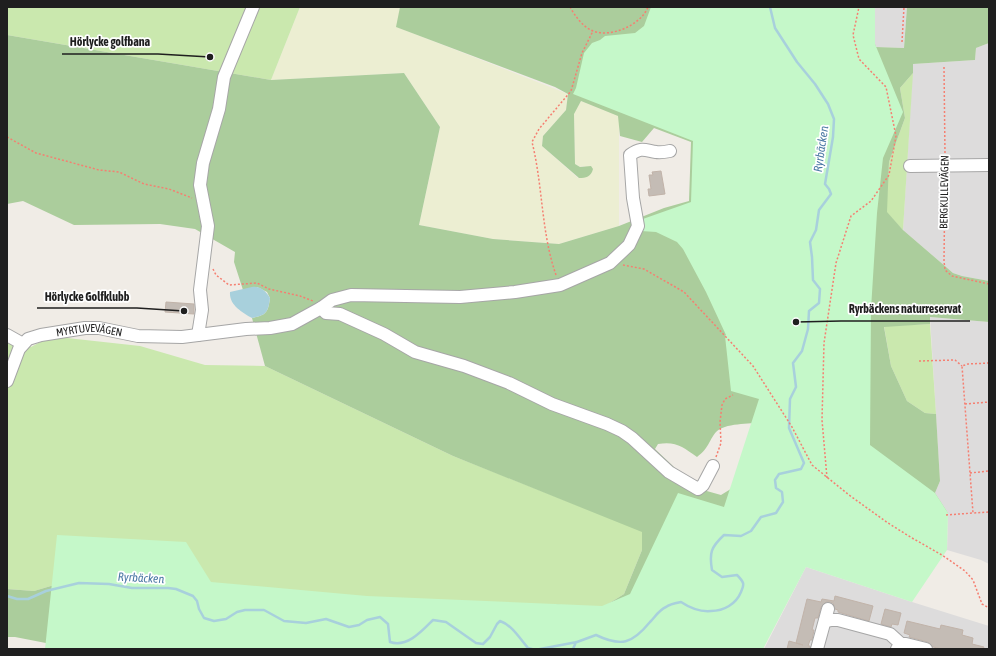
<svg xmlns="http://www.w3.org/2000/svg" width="996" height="656" font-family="'Asap Condensed',sans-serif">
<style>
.residential{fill:#dddcdc}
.farmland{fill:#eceed2}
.grass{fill:#cae8ae}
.forest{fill:#abcd9c;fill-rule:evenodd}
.park{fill:#c5f8c9}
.water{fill:#a8d0dc}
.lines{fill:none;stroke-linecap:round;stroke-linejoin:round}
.stream{stroke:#a8d0dc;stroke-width:2.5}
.building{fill:#c4bcb5;stroke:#c1b3a9}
.minor-casing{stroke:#a6a6a6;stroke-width:14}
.path{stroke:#f57f71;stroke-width:1.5;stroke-dasharray:2 2;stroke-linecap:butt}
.minor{stroke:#fff;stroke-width:12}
.labels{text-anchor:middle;stroke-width:3.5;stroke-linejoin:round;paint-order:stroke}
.street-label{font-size:11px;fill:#1f1f1f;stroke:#fff}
.water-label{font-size:12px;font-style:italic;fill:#4b78a4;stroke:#fff}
.leader{fill:none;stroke:#1f1f1f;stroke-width:1.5}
.callout-dot{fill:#1f1f1f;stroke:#fff;stroke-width:1.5}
.callout-label{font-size:12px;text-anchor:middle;font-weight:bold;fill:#1f1f1f;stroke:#fff;stroke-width:3.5;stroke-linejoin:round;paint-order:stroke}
</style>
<rect width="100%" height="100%" fill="#f0ece6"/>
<!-- residential -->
<path class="residential" d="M875,7H913H907L904,48L876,47L875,44Z
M989,43V281L962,276L953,273L903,230L913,64L975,60L976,48Z
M930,317L989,322V564L981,560L947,550L948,513L935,493L940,481Z
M806,567L912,602L989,626V649H764Z"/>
<!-- farmland -->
<path class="farmland" d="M300,7H400L397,27L568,94L566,110L543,136L542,146L578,178L585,166L580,167L575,164L574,113L581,101L619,116V226L559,244L493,239L419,225L440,127L404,73L271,80Z"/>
<!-- grass -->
<path class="grass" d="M7,7H300L271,80L7,35Z
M913,73L903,230L886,212L889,162L905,118L900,88Z
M930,324L936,414L925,413L907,401L891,366L884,326Z
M58,337L140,346L205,365L265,366L453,456L642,531V550L624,594L592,614L61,583L34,591L7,589V339L31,347L44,340Z"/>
<!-- forest -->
<path class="forest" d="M400,7H875V44L876,47L904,48L907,7H989V43L976,48L975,60L913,64V73L900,88L905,118L889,162L887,212L903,230L953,273L962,276L989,281V322L930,317V324L884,327L891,366L907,401L925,413L936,414L940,481L935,493L948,513L874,506L822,489L768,539L746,557L753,594L736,615L678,625V649H52L51,644L15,637H7V589L34,591L61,583L84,579L121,581L154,588L180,574L199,577L227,598L251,610L315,620H342L370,617L402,603L464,606L501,605L534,607L542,613L557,604L592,614L624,594L642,550V532L453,456L265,366L252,318C266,315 268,313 270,298L267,292L257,287L243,290L234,262L235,252L195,229L160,224L74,225L23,201L7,204V35L271,80L404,73L440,127L419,225L493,239L559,244L619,226L664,208L689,201L691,142L654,128L642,142L620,136L618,116L581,101L574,114L575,164L580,167L591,166L593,169C591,177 586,178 579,178L542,146L543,136L566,110L568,94L555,87L396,27ZM762,422L773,424L779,426V430L760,448L754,468L747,479L721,495L696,488L655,449L658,444C676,441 683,447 697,457C709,448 708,442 716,432C724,423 750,424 762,422Z"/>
<!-- park -->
<path class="park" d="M651,7H875V44L903,112L883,158L877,213L871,309L870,445L935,493L948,513L947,550L912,602L806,567L763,649H45L57,535L186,542L211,582L367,596L602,606L630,594L678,493L724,507L759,399L731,391L725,336L726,335L706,292L683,249L677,242L656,232L641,231L640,220L691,202L693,141L573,94L576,88L584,53L592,43L600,40L605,36L635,33L644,26Z"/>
<!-- water -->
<path class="water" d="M252,287C260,286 266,291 270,298C268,313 266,315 252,318C242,312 229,305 230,292Z"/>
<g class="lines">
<!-- stream -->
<path class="stream" d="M7,596L17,599H28L46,591L79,583L109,584L132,588H168L176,589L193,596L197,601L199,609L204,618L214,621L226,619L237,612L245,610H264L284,621L306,623L326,619L349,627L359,625L367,620L380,617L388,624L390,642C407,648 422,631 433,620L446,622L476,643L483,644L490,637L497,624L500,621C512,625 520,639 528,648L532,649
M540,649L577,642L596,635C621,647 632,644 650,622C655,617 659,610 666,607C670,604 676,603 681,602C690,608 700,612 711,611C724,611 736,604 741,592C742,589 744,586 743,583C742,580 739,577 737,575L722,577L712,570C709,553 711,547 724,535L741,536L751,531L761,517L776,513L783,502L782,492L776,488L775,480L779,474L801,469L804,463L789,428L790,399L796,387L793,363L802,351L808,329L809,311L819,303L820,289L813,280L812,257L810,242L816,230L819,210L831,194L829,189L825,184L833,137L834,119L828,104L815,84L797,62L775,28L770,7
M573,649L576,642"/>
</g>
<!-- building -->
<path class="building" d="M661,171L665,194L649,196L648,189H651L649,175H653L652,172Z
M166,302L194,304V314L165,312Z
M835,596L873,606L869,621L838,612V610L835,609L833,603L830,602H826L821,607L818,618H815L812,630H814L812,640H810L808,646H810V649H787L789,641L803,645L796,643L807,599L821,602L822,599L834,601Z
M885,609L901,613L898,625L892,624L891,627L881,624Z
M907,621L940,629L941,625L963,630L962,635L973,638L972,644L984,647L983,649H942L933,647L928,642L909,637L910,635L904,633Z"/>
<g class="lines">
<defs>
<g id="minor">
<path d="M910,166L989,165"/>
<path d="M321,308L326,313L340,314L384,334L415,352L464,366L509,383L552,404L607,424L622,431L632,438L669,472L698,489L703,485L713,466"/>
<path d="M7,335L23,344"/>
<path d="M198,335L202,310L200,290L208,226L200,185L203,163L219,109L224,77L253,7"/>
<path id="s1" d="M7,381L19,349L28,339L41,335L85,328H99L138,336L182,337L246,329L270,328L292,324L321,308L332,300L351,295L460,297L515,292L560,285L610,263L629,245L638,226L633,198L630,155C641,147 644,150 656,152C660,153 665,152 670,151"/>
<path d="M825,621L831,620H838L890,634L901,644L897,649"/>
<path d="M901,644H906L926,649"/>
<path d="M817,649L828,609"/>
</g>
</defs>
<!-- minor casing -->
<use href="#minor" class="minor-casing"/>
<!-- path -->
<path class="path" d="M570,7C575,16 583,27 593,31C611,38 641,25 648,7
M902,42L904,7
M944,67L945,155
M7,137L36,153L99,170L119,172L144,184L169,189L192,198
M945,175L944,261L945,270L952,276L989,284
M623,265L644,269L684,292L753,366L792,427L812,465L849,495L888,523L912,538L942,555L965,571L973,580L982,604L989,608
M213,269L216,275L229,285L257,283L269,289L300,296L313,301
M556,275C541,232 543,186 532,142L539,129L571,91L582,53L593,31
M919,361L955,360L962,366
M989,363L968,364L962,366L973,513L989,512
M965,404L989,402
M716,457L721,443L720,422L722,405L725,399L733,395
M970,473L989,471
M827,478L822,420L824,343L836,263L851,216L871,201L889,175L896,136L886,87L859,59L853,35L859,7
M946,515L973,513"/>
<!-- minor -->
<use href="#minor" class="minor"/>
</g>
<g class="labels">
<!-- street labels -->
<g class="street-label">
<text transform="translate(944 192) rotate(-89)" y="4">BERGKULLEVÄGEN</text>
<text dy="4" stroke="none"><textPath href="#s1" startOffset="110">MYRTUVEVÄGEN</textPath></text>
</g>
<!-- water labels -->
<g class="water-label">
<text transform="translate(821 149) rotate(-82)" y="4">Ryrbäcken</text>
<text transform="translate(141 578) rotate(3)" y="4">Ryrbäcken</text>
</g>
</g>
<!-- callouts -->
<path class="leader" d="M210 57L158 54H62M184 311L137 308H37M796 322L841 321H970"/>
<g class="callout-dot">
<circle cx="210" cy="57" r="4"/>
<circle cx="184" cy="311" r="4"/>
<circle cx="796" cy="322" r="4"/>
</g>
<g class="callout-label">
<text x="110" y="46">Hörlycke golfbana</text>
<text x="87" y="301">Hörlycke Golfklubb</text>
<text x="905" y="313">Ryrbäckens naturreservat</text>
</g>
<!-- border -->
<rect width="996" height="656" fill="none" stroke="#1f1f1f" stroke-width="16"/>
</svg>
